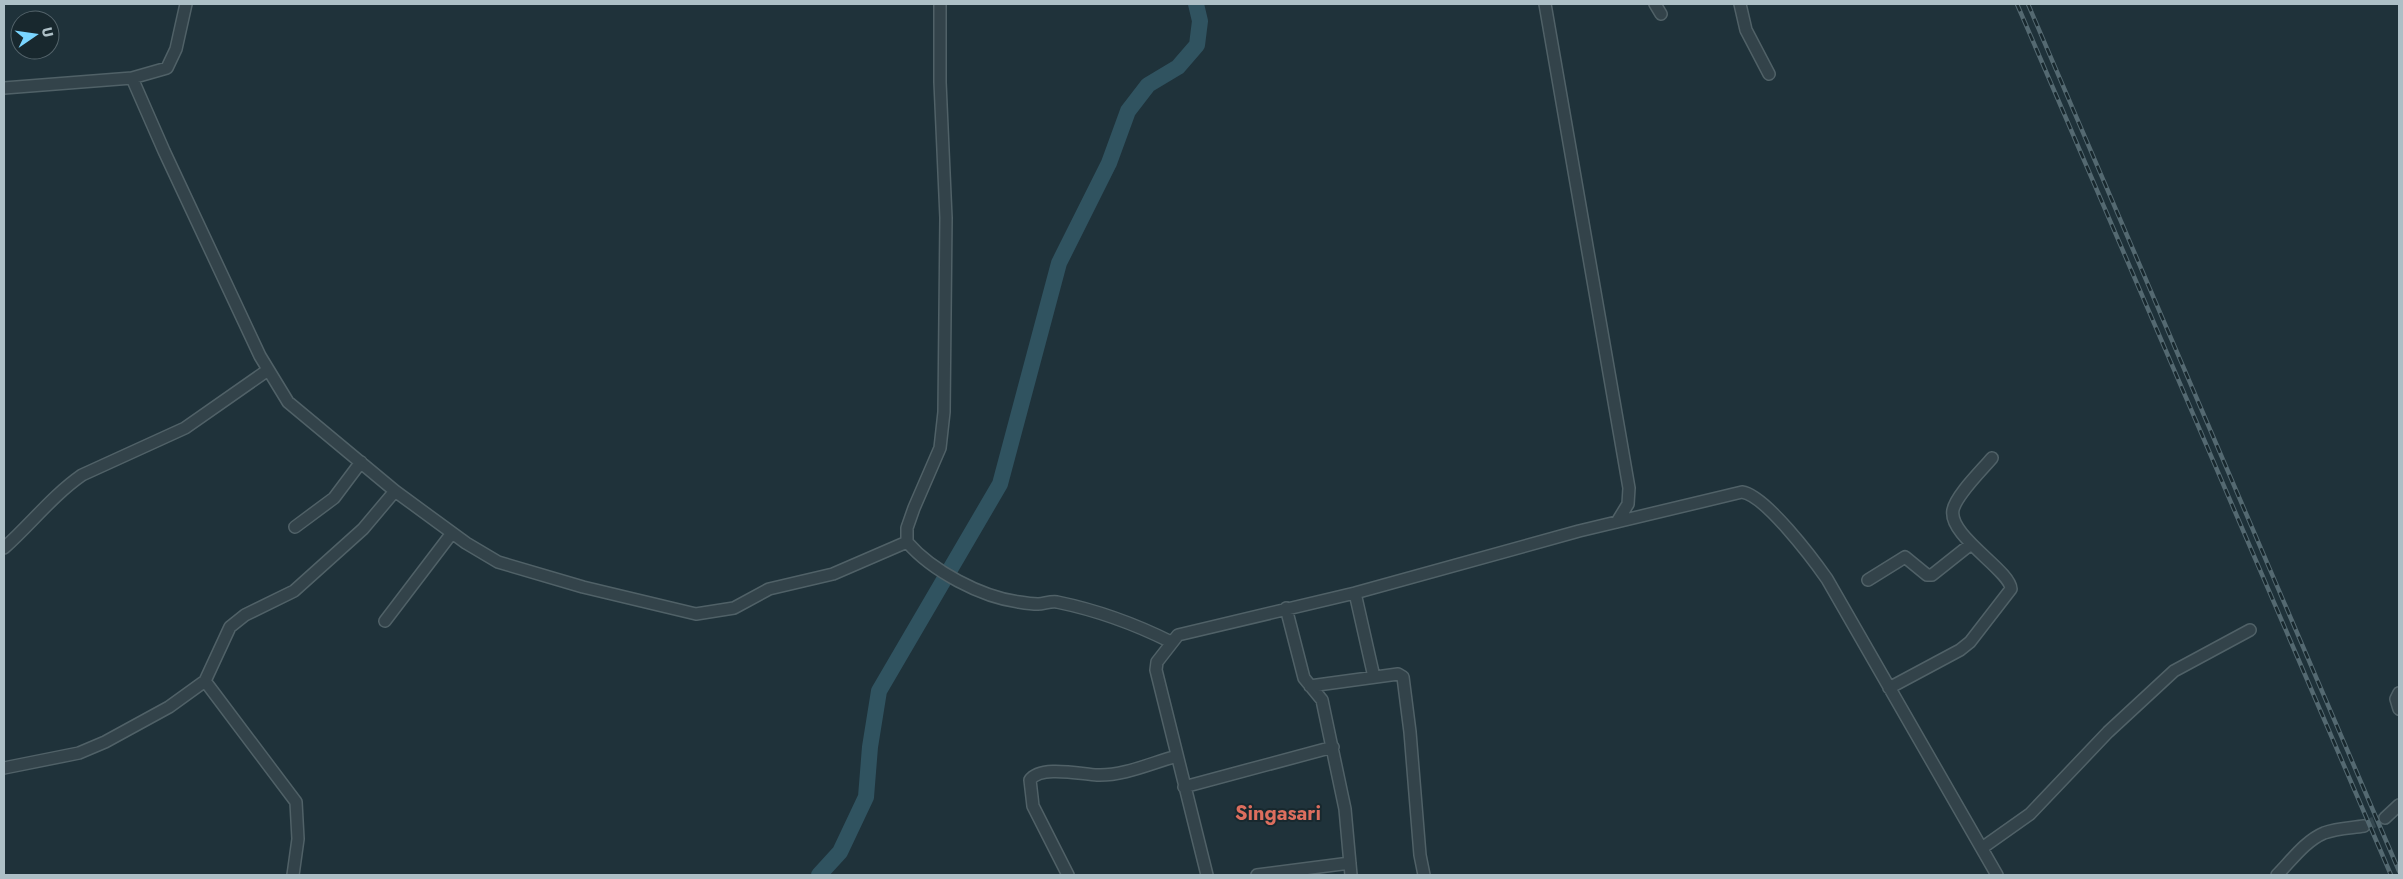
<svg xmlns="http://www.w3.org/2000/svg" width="2403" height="879" font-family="Jost,sans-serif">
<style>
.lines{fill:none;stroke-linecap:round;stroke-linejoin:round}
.river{stroke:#305360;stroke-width:16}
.minor-tunnel{stroke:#34474f;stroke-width:11;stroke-dasharray:11 5.5;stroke-linecap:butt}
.minor-casing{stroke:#506167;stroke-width:14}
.minor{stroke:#33434a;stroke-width:11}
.rail-casing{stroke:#546971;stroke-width:4.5}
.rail{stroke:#18282e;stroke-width:2.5;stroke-dasharray:8;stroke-linecap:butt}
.labels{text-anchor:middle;stroke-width:4;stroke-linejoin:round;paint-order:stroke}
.quarter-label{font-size:20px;font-weight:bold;fill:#dc6e5e;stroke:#18282e}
</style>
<rect width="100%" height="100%" fill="#1f323a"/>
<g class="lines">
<!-- river -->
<path class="river" d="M819,875L840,852L866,797L870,747L879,691L1000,484L1059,263L1109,163L1128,111L1148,85L1178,67L1197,45L1200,21L1196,4"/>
<!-- minor-tunnel -->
<path class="minor-tunnel" d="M2364,826L2385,818"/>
<defs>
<path id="minor" d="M940,4V82L946,218L944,412L940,448L914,508L907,528V542C932,571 981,597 1019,602C1025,603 1032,604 1038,604C1044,604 1050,601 1057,602C1096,610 1135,624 1171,642
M1545,4L1629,488L1628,504L1617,522
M1655,4L1661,14
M1740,4L1746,30L1769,74
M132,78L164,151L260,356L288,402L395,491
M4,88L132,78L167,68L176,49L186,4
M295,527L334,498L361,462
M4,548C31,524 52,496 82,475L185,428L268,370
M1868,580L1905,557L1927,575H1932L1971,544
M1355,593L1374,677
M1286,608L1304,678L1322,700L1345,809L1351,875
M385,621L452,533
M205,681L296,802L298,839L293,875
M1310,686L1398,674L1403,677L1410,732L1420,855L1424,875
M1889,688L1960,650L1970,642L2011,589C2010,570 1948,536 1953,510C1956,495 1982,470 1992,458
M2399,693L2396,699L2399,709
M4,768L79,753L105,742L169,707L205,681L230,627L245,615L294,591L363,529L395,491L466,543L498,562L583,587L696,614L734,608L769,589L833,574L907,542
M1184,787L1333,747
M2385,818L2399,805
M1982,848L2030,814L2108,732L2174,671L2250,630
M1068,875L1033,806L1030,780C1040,765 1080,774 1097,775C1124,776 1151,763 1177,756
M1207,875L1156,670L1157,662L1178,635L1355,593L1579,531L1742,492C1765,495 1813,559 1827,579L1997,875
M1257,875L1350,863
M2277,875C2291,861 2305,841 2324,833C2337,828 2351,828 2364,826"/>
</defs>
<!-- minor casing -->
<use href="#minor" class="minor-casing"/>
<!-- minor -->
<use href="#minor" class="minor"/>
<defs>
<path id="rail" d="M2017,4L2391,875
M2028,4L2399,871"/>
</defs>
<!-- rail casing -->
<use href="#rail" class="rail-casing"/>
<!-- rail -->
<use href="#rail" class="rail"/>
</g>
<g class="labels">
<!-- quarter labels -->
<g class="quarter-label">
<text x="1278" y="820">Singasari</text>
</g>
</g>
<!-- border -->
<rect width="2403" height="879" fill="none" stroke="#adbfc6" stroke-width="10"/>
<!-- north arrow -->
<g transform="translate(35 35) rotate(77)"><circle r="24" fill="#18282e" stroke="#54646b"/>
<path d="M0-4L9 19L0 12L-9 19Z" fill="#7ad5ff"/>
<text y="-8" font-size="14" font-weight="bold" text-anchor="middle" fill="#adbfc6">U</text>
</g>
</svg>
